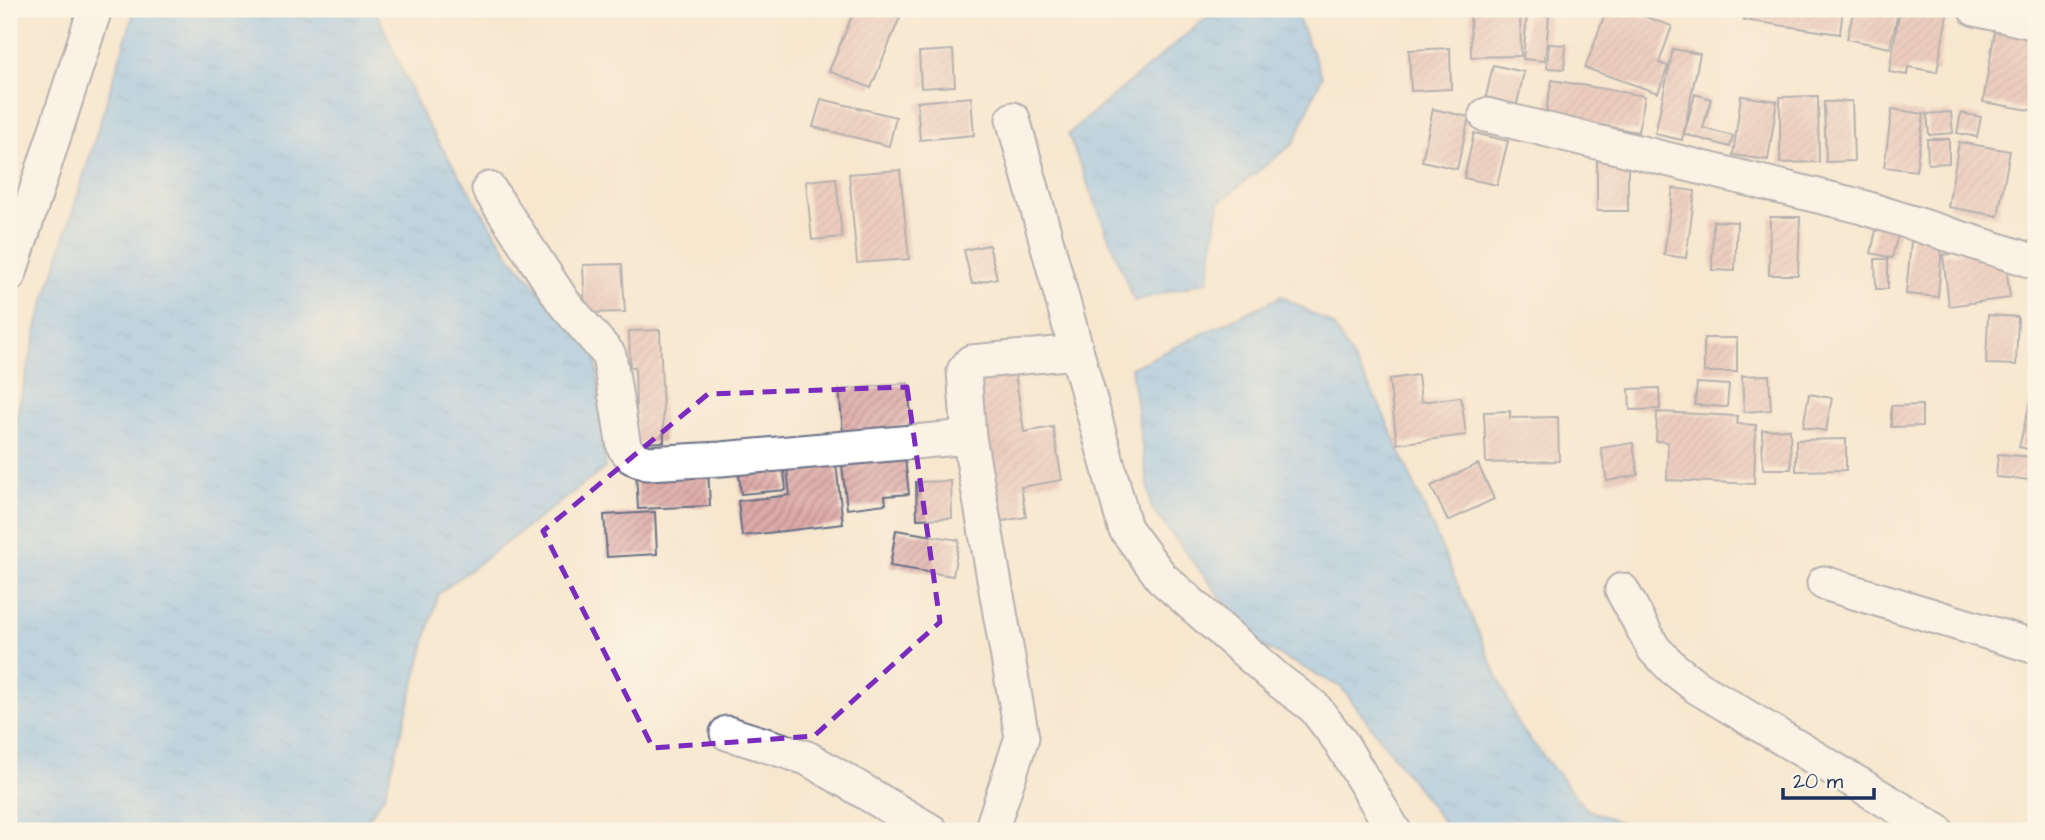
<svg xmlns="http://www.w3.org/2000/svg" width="2045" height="840" font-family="'Architects Daughter',sans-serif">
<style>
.water{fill:url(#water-ripples);stroke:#4a76a6;stroke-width:2}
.building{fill:url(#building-hatch)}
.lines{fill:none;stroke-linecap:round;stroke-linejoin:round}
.minor-casing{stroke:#686f86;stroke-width:37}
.minor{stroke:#fff;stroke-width:33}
.marked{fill:none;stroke:#7b2cbf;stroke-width:5;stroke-dasharray:14 9;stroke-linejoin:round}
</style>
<defs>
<pattern id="water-ripples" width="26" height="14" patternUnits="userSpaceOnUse" patternTransform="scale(1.75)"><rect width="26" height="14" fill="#7abcef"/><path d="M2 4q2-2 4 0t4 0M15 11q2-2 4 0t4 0" fill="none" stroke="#6399c5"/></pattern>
<pattern id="building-hatch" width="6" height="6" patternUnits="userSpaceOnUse" patternTransform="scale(1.75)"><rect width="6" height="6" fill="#deaba9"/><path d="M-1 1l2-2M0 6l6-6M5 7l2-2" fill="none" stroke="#b38c8d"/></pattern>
</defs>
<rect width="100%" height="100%" fill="#fcf5e5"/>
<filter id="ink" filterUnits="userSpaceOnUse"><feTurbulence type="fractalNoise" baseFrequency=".0143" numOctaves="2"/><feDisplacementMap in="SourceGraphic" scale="14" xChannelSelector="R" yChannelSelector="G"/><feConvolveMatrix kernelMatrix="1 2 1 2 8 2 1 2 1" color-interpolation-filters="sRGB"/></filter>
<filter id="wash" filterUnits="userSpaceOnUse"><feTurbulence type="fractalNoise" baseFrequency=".00686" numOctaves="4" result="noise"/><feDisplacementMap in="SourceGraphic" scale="28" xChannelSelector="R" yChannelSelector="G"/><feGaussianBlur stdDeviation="1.57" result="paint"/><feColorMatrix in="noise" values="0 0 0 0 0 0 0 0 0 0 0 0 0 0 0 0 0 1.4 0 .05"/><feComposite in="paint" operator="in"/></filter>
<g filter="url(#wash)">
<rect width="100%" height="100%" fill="#f7e7cf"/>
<!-- water -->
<path class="water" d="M135,9H375L424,119L510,256L596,355L605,468L438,594L385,794L360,831H9V448L40,317Z
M1217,9H1294L1322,76L1294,143L1219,202L1208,281L1134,301L1068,134Z
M1282,296L1333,325L1379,404L1519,726L1586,809L1642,831H1450L1341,687L1256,643L1151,507L1131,368Z"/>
<g id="blocks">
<!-- building -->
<path class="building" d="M855,9H880L900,17L871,88L829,71Z
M1470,9H1520L1521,56L1471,57Z
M1607,9H1623L1672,26L1659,63L1668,66L1658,93L1585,68Z
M1746,9H1843L1840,34L1744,20Z
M1854,9H1899L1890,48L1847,39Z
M1900,9H1948L1937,72L1908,67L1907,75L1889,72Z
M1527,14L1549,16L1545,61L1523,59Z
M1996,24L2036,30V111L1983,102Z
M1549,44L1566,45L1564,69L1547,68Z
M1450,48L1451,89L1411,91L1409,50Z
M1673,49L1700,54L1682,140L1655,134Z
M953,50L955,86L921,88L919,52Z
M1493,65L1524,72L1516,108L1485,101Z
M1552,80L1645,96L1638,132L1545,115Z
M1695,94L1711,99L1703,128L1733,136L1730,147L1684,134Z
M1741,96L1777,101L1768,160L1733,155Z
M1818,96L1819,162L1780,163V97Z
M971,97L974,135L920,140L917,102Z
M821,99L896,117L889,146L813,127Z
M1852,101L1854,161L1826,162L1824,102Z
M1433,109L1469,117L1457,169L1422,161Z
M1892,109L1924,114L1916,171L1884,167Z
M1951,112L1953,133L1929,135L1927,114Z
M1961,113L1981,117L1977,137L1957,133Z
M1474,133L1508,141L1497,185L1464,178Z
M1927,139H1949V163L1928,164Z
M1959,142L2010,151L1998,216L1948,207Z
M1628,158V211H1597V159Z
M900,170L909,259L857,263L849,174Z
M836,178L842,237L812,240L806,181Z
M1673,188L1695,191L1686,258L1664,255Z
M1770,217H1800L1798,275H1769Z
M1713,221L1737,222L1735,271L1712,270Z
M1877,225L1899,230L1892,258L1871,253Z
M1912,231L1943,234L1938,297L1906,294Z
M989,245L997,278L972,284L964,250Z
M2004,249L2010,298L1949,306L1943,255L1978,250Z
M1875,259H1888V289H1876Z
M622,264L625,312L585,313L583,265Z
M2032,285H2036V316L2028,315Z
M1988,315L2018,317L2016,365L1986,364Z
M660,330L664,442L637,443L635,367H630L629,331Z
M1704,338H1737V372H1704Z
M2034,347H2036V374H2032Z
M1014,367L1024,432L1053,427L1062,480L1021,487L1026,517L991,523L994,484L976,373Z
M1418,375L1421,402L1461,397L1466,435L1397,444L1389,379Z
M1769,375L1771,410L1744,412L1742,376Z
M908,383L912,425L843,432L839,390Z
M1697,383L1729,385L1727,407L1695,405Z
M1659,388L1660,409L1630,410L1629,389Z
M1809,394L1832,398L1826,431L1803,427Z
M2031,399L2036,400V451L2019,447Z
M1922,405V426L1891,427V406Z
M1510,411V418L1558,417L1559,461L1486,463L1484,412Z
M1657,412L1737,416V424L1756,425L1754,484L1667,480L1668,442L1656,441Z
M1790,429L1791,469H1763L1762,430Z
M1846,439V470L1796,471V440Z
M1633,443L1638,475L1607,481L1601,448Z
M904,449L909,494L885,496L886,504L847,509L841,456Z
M1998,454L2032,457L2030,480L1996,477Z
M835,455L843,524L742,536L738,501L790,495L786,461Z
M783,462L786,490L741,494L738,465Z
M1478,464L1494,499L1448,521L1431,486Z
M708,468L710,506L638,509L636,471Z
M951,481L952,518L917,519L916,482Z
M655,512L657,554L607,557L604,515Z
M896,530L959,540L953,576L890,566Z"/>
</g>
</g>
<g filter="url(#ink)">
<use href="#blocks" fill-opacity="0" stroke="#686f86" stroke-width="2"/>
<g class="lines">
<defs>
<path id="minor" d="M1975,9L2036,23
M1486,115L1859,206L2036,262
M1013,119L1125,528L1162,578L1278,680L1314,707L1340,741L1394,831
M489,189L564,303L609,355L624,447L632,457L647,463L721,459L969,437
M9,275L95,9
M1824,583L2036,647
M1622,590L1654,649L1674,669L1697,687L1937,831
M727,733L807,758L931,831
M991,831L1022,737L969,437L964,371L971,362L1077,352"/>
</defs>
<!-- minor casing -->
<use href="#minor" class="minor-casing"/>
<!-- minor -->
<use href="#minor" class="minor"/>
</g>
</g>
<!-- marked area -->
<path d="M0 0H2045V840H0ZM907,387L940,622L814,736L653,748L543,531L708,394Z" fill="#f7e7cf" fill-opacity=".55" fill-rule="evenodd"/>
<path class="marked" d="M907,387L940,622L814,736L653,748L543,531L708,394Z"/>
<!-- margin -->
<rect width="2045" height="840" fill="none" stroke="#fcf5e5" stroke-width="35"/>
<!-- scale -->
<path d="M1783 788v10h91v-10" fill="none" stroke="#1b2f5e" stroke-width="3.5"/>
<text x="1793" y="788" font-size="21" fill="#1b2f5e" stroke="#fcf5e5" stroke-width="5" paint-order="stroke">20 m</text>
</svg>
